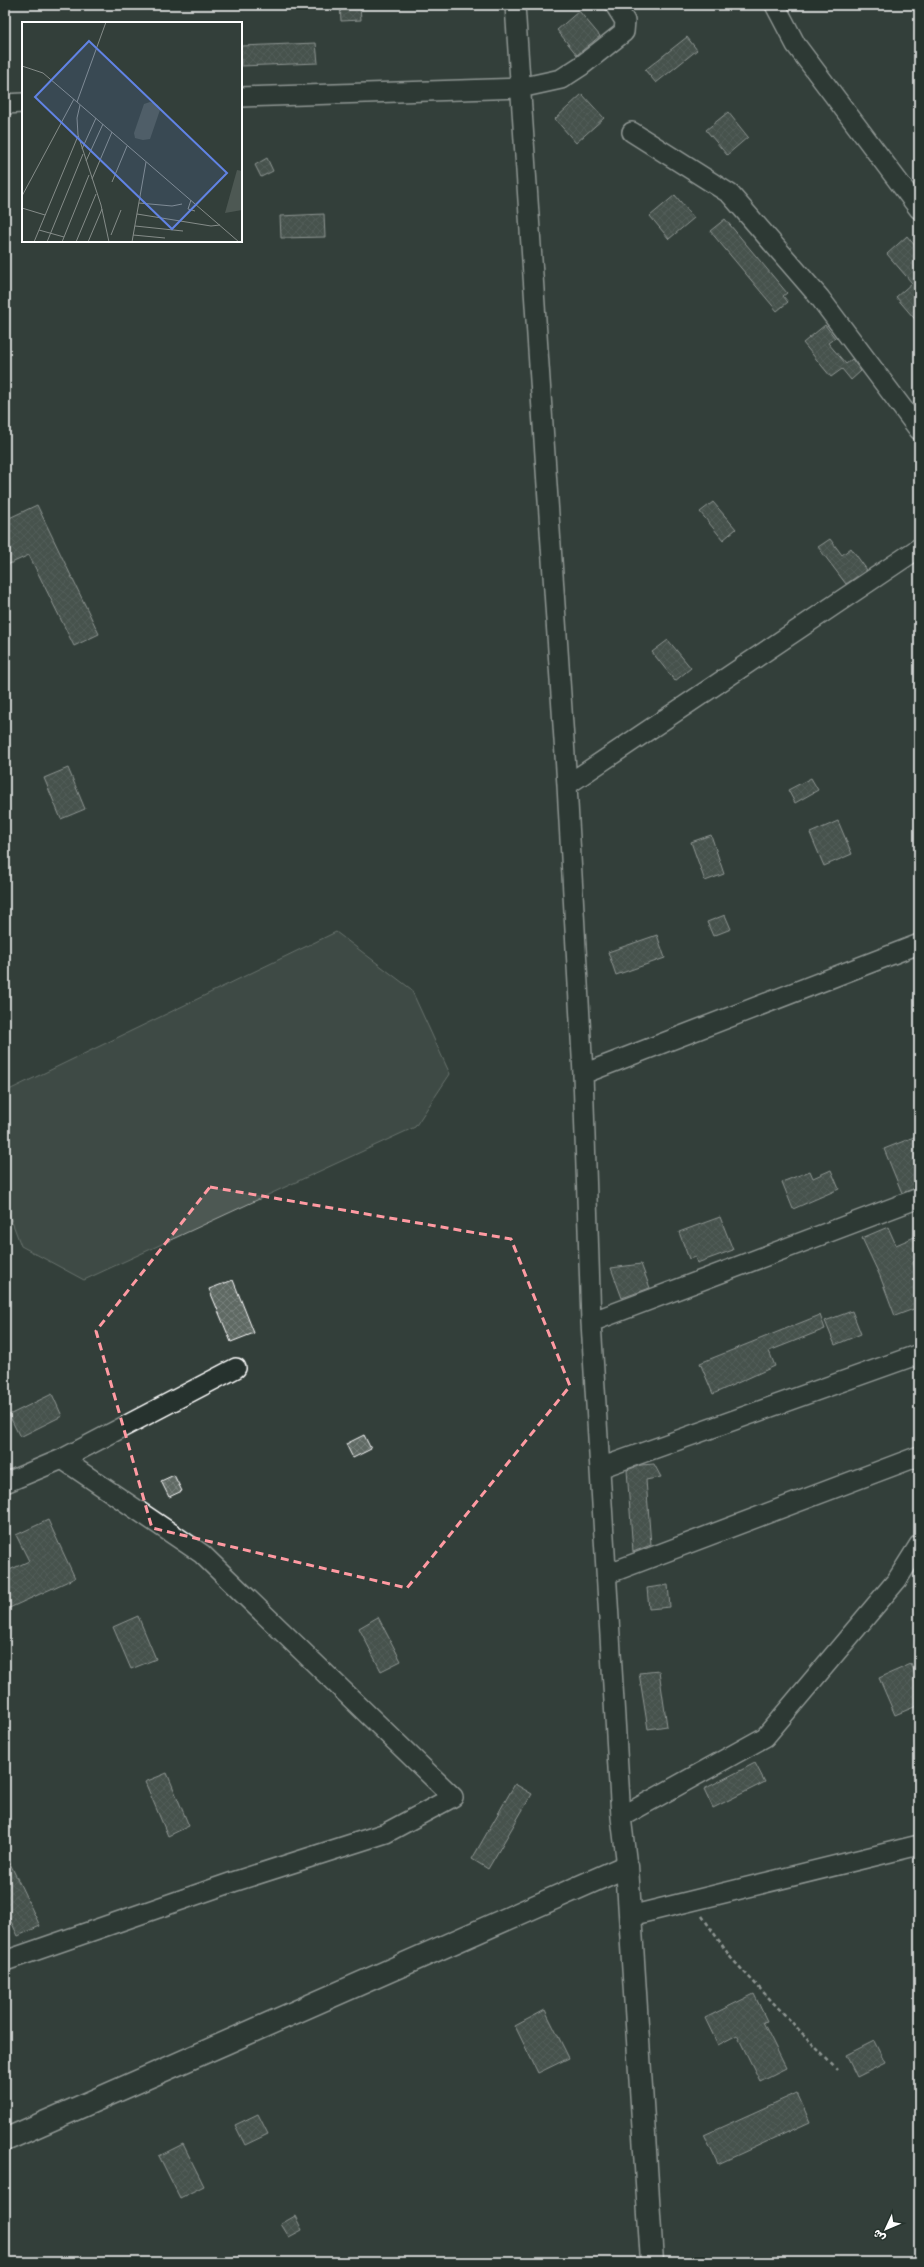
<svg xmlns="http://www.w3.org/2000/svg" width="924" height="2267" font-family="'Architects Daughter','Playpen Sans Arabic',sans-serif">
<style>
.park{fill:#4d5853;stroke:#a6aca9}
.building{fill:url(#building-cross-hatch);stroke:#fff}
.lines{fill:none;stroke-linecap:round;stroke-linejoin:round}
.minor-casing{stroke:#fff;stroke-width:22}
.major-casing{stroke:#fff;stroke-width:25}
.path{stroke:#fff;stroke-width:2.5;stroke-dasharray:4 3;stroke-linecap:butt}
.minor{stroke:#26332d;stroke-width:19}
.major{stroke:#26332d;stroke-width:22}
.marked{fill:none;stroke:#ff9aa2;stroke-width:3;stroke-dasharray:8 5;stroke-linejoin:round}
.inset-road{fill:none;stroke:#858c89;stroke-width:1}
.view{fill:#6183e4;fill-opacity:0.15;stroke:#6183e4;stroke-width:2}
.inset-edge{fill:none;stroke:#fff;stroke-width:2}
</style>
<defs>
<pattern id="building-cross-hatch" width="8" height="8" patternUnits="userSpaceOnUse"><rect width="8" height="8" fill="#5f6964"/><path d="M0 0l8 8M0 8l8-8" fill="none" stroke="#77807b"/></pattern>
</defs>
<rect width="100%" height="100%" fill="#333f3a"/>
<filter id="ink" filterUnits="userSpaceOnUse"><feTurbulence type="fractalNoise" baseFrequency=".025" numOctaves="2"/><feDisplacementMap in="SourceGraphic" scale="8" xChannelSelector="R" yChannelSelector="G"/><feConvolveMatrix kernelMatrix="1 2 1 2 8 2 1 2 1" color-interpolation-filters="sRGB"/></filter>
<g filter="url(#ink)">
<!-- park -->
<path class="park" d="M336,932L411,989L450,1074L415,1127L84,1280L21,1246L5,1203V1097L9,1090Z"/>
<!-- building -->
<path class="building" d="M340,5H360L361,20L341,21Z
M579,11L600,36L577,55L557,30Z
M687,37L697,50L656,83L645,70Z
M316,43L318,63L241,66V46Z
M582,94L604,118L576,143L555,119Z
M728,112L748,137L727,155L706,130Z
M267,158L273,171L261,177L255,165Z
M675,195L694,218L669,239L650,216Z
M324,214L325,237L281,238L280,216Z
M725,219L787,293L783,296L788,302L777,311L710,231Z
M907,236L919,251V324L896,297L912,283L887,254Z
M825,325L835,338L828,343L846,364L852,359L861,371L851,380L842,369L831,377L803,343Z
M713,502L736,529L723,540L700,512Z
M37,505L99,634L74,646L29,555L5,566V520Z
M830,539L842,555L851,548L867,570L846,584L818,547Z
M668,640L691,668L675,681L652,652Z
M68,768L85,809L61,819L44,778Z
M811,778L818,790L795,803L788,790Z
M838,821L852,854L824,866L810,833Z
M711,835L724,874L705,881L691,842Z
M725,915L731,929L713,936L707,922Z
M657,935L665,958L616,975L608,952Z
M919,1135V1187L902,1193L884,1149Z
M831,1170L839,1189L793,1209L782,1182L810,1171L813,1178Z
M720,1217L733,1250L697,1263L695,1257L689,1259L679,1232Z
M888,1227L896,1245L919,1235V1260L913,1262L919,1285V1307L895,1316L880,1276L862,1238Z
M641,1264L650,1288L622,1298L611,1268Z
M233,1280L254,1333L231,1342L209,1289Z
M852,1311L861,1334L835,1345L825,1321Z
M820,1315L825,1329L769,1351L775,1366L713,1394L700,1363Z
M52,1394L62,1416L20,1437L9,1415Z
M364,1435L371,1449L353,1458L346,1444Z
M654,1464L661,1477L646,1480L651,1545L633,1552L627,1470L641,1465Z
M174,1475L182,1491L169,1497L161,1481Z
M48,1520L75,1578L5,1610V1572L29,1561L16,1535Z
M668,1585L670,1607L649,1609L647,1588Z
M138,1616L156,1659L131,1669L113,1627Z
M378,1617L401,1661L381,1671L359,1628Z
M911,1664L919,1682V1705L895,1715L879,1678Z
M659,1671L667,1726L648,1729L639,1673Z
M755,1763L765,1782L713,1808L704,1789Z
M167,1773L189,1826L168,1836L145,1782Z
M515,1784L532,1794L488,1869L472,1859Z
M5,1853L40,1926L18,1936L5,1909Z
M754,1994L767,2021L763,2022L786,2068L760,2081L737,2035L718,2045L705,2018Z
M545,2010L569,2058L538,2073L515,2026Z
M874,2041L885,2063L857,2077L846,2055Z
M797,2093L810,2122L718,2164L704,2135Z
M258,2114L268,2134L245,2145L235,2125Z
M183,2144L204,2186L180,2198L159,2156Z
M295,2216L302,2230L289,2237L281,2224Z"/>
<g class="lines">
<defs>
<path id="minor" d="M515,5L567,785L583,1074L591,1322L621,1817L627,1866
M775,5L796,45L919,209
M241,97L520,88L561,79L581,66L624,32L625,21L615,5
M5,104L23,103
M632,132L730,194L820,298L919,430
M567,785L919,548
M583,1074L919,944
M591,1322L919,1198
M600,1468L919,1354
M5,1483L62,1459L236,1368
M607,1574L919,1456
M621,1817L765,1737L897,1580L919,1545
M630,1916L919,1845
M5,1961L233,1882L386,1833L453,1797L202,1554L62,1459"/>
<path id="major" d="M5,2140L627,1866L652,2262"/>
</defs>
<!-- minor casing -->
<use href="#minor" class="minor-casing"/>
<!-- major casing -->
<use href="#major" class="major-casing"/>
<!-- path -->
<path class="path" d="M702,1916L731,1958L837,2070"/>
<!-- minor -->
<use href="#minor" class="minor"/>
<!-- major -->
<use href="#major" class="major"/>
</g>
</g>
<!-- marked area -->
<path d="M0 0H924V2267H0ZM210,1187L511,1239L570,1386L407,1588L152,1528L96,1331Z" fill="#333f3a" fill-opacity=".55" fill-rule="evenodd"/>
<path class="marked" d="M210,1187L511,1239L570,1386L407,1588L152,1528L96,1331Z"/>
<!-- overview -->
<g transform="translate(22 22)">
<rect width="220" height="220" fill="#333f3a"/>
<path d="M215,148L220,149V188L203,191Z" fill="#4d5853"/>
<path d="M128,80L136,83L138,88L128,117L121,118L113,116L112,111L122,82Z" fill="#4d5853"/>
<path class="inset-road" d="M0,44L21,51L55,80L84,0M55,80L217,220M58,83L55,96L56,113L79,183L87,220M60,127L74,96M64,139L81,102M70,157L90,110M90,160L105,124M0,174L52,77M169,178L166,187L173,189M117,181L150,184L160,182M0,186L23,193M115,192L189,204L198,203M113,204L161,209M17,208L42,215M89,213L99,188M111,213L143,216M12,220L56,114M25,220L61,132M40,220L67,153M54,220L74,172M66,220L80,187M110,220L124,140"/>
<path class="view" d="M67,19L205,151L150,207L13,75Z"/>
<rect width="220" height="220" class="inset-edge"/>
</g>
<!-- margin -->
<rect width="924" height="2267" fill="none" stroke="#26332d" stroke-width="20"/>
<rect x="10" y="10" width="904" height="2247" fill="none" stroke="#fff" stroke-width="1.5" filter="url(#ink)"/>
<!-- north arrow -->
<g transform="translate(886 2229) rotate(226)" stroke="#26332d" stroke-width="3" paint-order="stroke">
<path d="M0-3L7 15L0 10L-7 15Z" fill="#ffffff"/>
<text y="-6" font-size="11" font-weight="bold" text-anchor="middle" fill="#ffffff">ش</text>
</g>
</svg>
